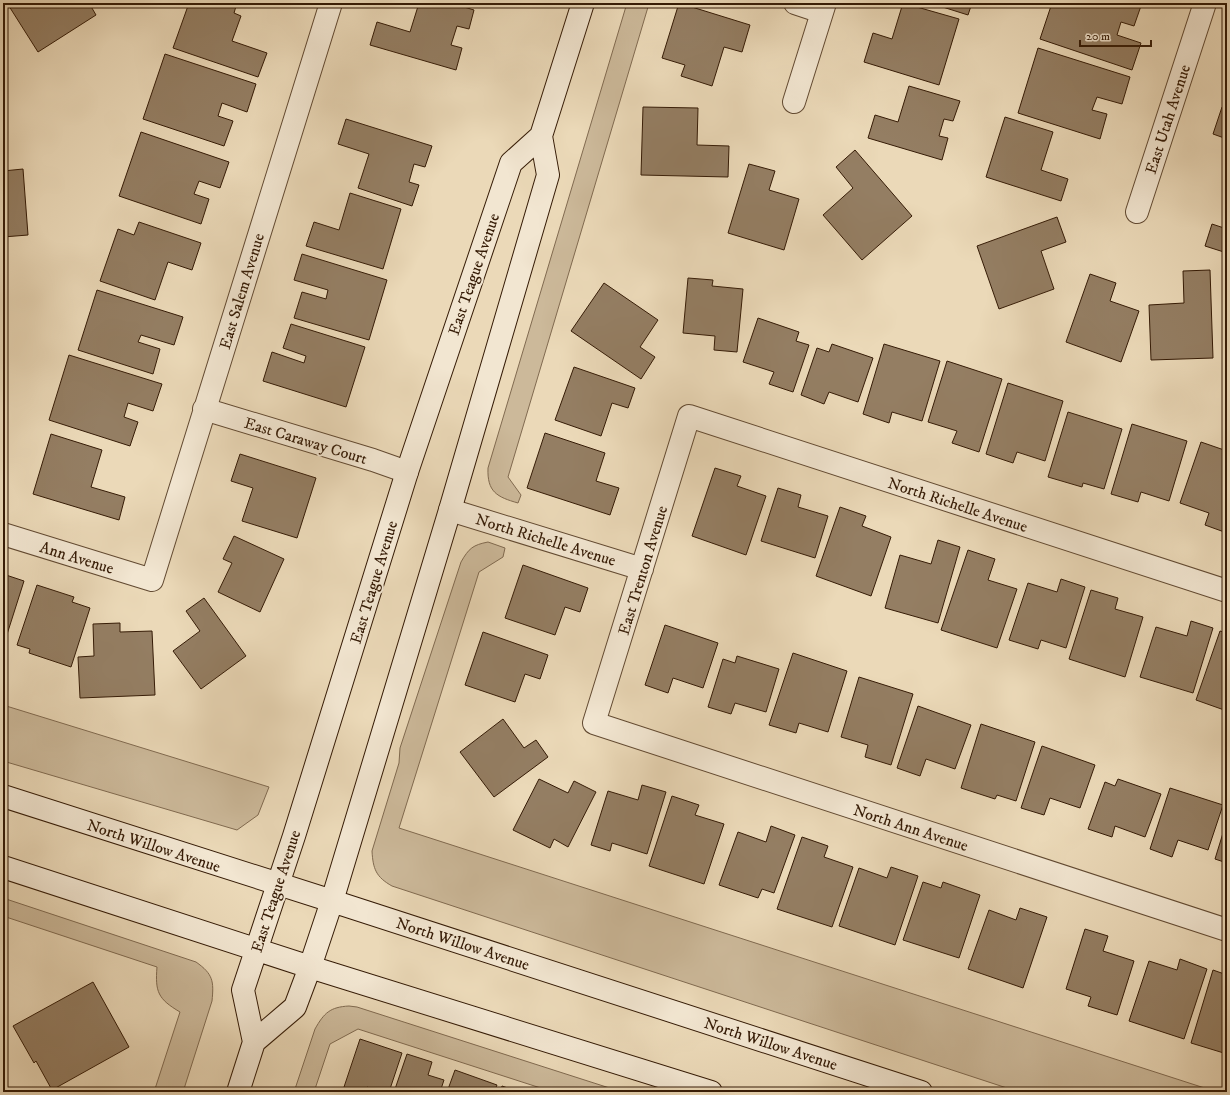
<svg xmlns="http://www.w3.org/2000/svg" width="1230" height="1095" font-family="'IM FELL DW Pica',serif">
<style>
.green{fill:#ccb99a;stroke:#806a50}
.building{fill:#947e63;stroke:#351b06}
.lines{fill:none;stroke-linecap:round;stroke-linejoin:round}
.street-casing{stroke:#624a32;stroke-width:24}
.secondary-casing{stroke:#351b06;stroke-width:24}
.street{stroke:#f2e6d1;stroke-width:22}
.secondary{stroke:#f2e6d1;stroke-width:22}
.labels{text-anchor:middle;stroke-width:4;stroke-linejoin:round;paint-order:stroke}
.street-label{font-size:16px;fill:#351b06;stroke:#f2e6d1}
</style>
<rect width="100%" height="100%" fill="#ebd9b8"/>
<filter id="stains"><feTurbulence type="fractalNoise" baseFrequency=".005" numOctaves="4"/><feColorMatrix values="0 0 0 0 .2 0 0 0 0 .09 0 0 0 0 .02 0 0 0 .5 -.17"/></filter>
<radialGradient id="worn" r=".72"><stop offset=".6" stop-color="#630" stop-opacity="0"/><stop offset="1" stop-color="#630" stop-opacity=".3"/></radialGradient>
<!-- green -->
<path class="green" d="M627,3H656L648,7L508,477L521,495L518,503C497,497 487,492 488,468Z
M488,542L505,548L503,557L479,572L399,828L1217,1092H1019L392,886C376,877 373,869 372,851L399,763L400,748L461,562C469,548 473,545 488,542Z
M3,705L269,787L258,815L237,830L3,761Z
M3,898L196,962C213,974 214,981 212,1001L183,1092H154L180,1012C158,999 155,992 157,967L3,916Z
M349,1006L357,1007L622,1092H553L358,1029L330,1044L314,1092H294L315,1029C324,1013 330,1007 349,1006Z"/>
<!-- building -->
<path class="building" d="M7,3H89L96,15L38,52Z
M189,3H237L234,13L241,16L232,41L267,53L258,77L173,48Z
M419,3H451L474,10L469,29L457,26L451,45L462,48L456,70L370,45L377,22L410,32Z
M679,3L750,25L742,52L724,47L712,86L681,76L685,65L662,58Z
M903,3L959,19L939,85L864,62L873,33L892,39Z
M930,3H972L968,15Z
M1052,3H1142L1134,26L1121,22L1117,35L1141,43L1132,70L1040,39Z
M1038,48L1130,77L1122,104L1097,97L1092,110L1107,114L1100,139L1018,113Z
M165,54L256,84L247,112L222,103L218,116L233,121L224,146L143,119Z
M909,86L960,101L953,121L944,119L939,136L948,138L942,160L868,138L875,115L898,122Z
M643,107L698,108L697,145L729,146L728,177L641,175Z
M1222,107L1227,109V139L1213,134Z
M1005,117L1053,132L1041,170L1068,179L1061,201L986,177Z
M346,119L432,146L425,167L414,164L409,182L419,185L412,206L358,188L369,154L338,144Z
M141,132L229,162L220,188L199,181L194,194L209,199L201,224L119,196Z
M855,150L912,216L862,260L823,215L853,188L836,167Z
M749,164L775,171L769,190L799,199L784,250L728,233Z
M23,169L28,235L3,237V171Z
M350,193L401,209L383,269L306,246L314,222L339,230Z
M1057,217L1066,242L1041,251L1054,289L999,309L977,246Z
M139,222L201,243L192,270L168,262L155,300L100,281L118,229L134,235Z
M1212,224L1227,229V253L1205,246Z
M302,254L387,280L369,340L294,318L302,292L326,299L328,290L294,280Z
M1210,270L1213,358L1151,360L1149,305L1184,303L1183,271Z
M1090,274L1116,283L1110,301L1139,311L1121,362L1066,342Z
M688,278L713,280L712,286L743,289L737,352L714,350L715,336L683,333Z
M604,283L658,320L640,347L655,357L641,379L571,331Z
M97,290L183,317L174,345L141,335L138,342L160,349L153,374L78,350Z
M758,318L799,332L796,341L809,345L793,392L769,384L774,372L743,362Z
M291,324L365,347L346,407L263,381L272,352L304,363L306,356L283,348Z
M832,344L873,358L858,402L829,392L824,404L801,395L817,348L829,352Z
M884,344L940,361L922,421L892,412L889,423L863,414Z
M69,355L162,384L153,411L128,403L124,417L138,422L130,446L49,420Z
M947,361L1002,379L979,452L952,443L957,431L928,422Z
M574,367L635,388L628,408L612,403L601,436L555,420Z
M1008,383L1063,401L1045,461L1017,452L1013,463L986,454Z
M1068,412L1122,429L1104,489L1083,483L1082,487L1048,477Z
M1132,424L1187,441L1169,501L1141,492L1138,502L1111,494Z
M545,433L605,453L596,481L619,488L610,515L527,488Z
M51,434L102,450L91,487L125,497L119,520L33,494Z
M1201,442L1227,451V533L1205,525L1209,513L1180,503Z
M240,454L316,478L297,538L242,521L253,488L231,481Z
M715,468L741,476L737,486L766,496L746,555L692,536Z
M778,488L801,495L798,507L828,516L815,558L761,541Z
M840,507L866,516L862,526L891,537L871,596L816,576Z
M234,536L284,559L260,612L218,592L232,563L223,559Z
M938,540L960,547L938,623L885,608L900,555L931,564Z
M968,550L995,559L988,580L1017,589L997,648L941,630Z
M523,565L588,588L580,612L565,607L555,635L505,618Z
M3,574L24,581L3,647Z
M1061,579L1085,587L1066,648L1041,640L1038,649L1009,640L1028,583L1057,592Z
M37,585L74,597L72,602L90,608L71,667L29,653L30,649L17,645Z
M1091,590L1118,598L1115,609L1143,617L1125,677L1069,659Z
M204,598L246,656L201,689L173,651L200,631L186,611Z
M1191,621L1213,628L1193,693L1140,677L1156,627L1187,636Z
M120,623V632L152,631L155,695L80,698L78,657L94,656L93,624Z
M665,625L718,643L703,688L673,678L668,693L645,685Z
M1220,631L1227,633V711L1196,700Z
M483,632L548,655L540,679L525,674L515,702L465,685Z
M793,653L847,671L828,732L799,723L796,733L769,725Z
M737,656L779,669L766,712L735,703L731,714L708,707L723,659L735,663Z
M859,677L913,694L891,765L865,757L868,745L841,737Z
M918,706L971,725L955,769L926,759L920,776L897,768Z
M503,719L524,748L536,740L548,757L494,797L460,752Z
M981,724L1035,742L1016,801L997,795L995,799L961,788Z
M1042,746L1095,765L1080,808L1050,798L1044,815L1021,808Z
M539,779L568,793L574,781L596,792L568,847L554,839L550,848L513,830Z
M1118,779L1161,794L1145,837L1115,826L1112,837L1088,829L1105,782L1115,786Z
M642,785L666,792L647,854L612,843L610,851L591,845L608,791L638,800Z
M1170,788L1223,805L1208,850L1178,840L1172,857L1150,849Z
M672,796L699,805L695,815L724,824L704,884L649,866Z
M1227,820V863L1215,859Z
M771,826L795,835L774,893L762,889L758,898L719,885L738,832L766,842Z
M802,837L828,846L824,857L853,867L832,927L777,909Z
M891,867L918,876L895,945L839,926L859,868L887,878Z
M923,882L941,888L943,882L980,895L959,958L903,940Z
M1020,908L1047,917L1023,988L968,969L989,910L1016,920Z
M1085,929L1108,936L1103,951L1134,961L1117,1015L1088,1006L1091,997L1066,989Z
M1180,959L1207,969L1184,1039L1129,1021L1149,961L1177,970Z
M1213,970L1227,975V1054L1191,1043Z
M93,982L129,1047L52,1090L36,1061L34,1063L13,1026Z
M360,1039L402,1053L389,1092H382L367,1087L365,1092H360L344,1087Z
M407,1054L432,1062L428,1075L444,1080L440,1092H394Z
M455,1070L497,1085L494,1092H447Z
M502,1086L519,1092H500Z"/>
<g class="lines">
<defs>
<path id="street" d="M795,3L822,12
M794,102L825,3
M1137,212L1205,3
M204,409L373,460L407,472
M450,510L642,569
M3,534L152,580L331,3
M1227,591L689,416L594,723L1227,930"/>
<path id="secondary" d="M3,796L332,901L921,1092
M3,867L310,967L711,1092
M254,1042L243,990L294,836L407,472L511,163L541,136
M238,1092L254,1042L295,1007L310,967L332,901L450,510L548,175L541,136L583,3"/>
</defs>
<!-- street casing -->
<use href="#street" class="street-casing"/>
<!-- secondary casing -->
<use href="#secondary" class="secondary-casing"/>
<!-- street -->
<use href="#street" class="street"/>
<!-- secondary -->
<use href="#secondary" class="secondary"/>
</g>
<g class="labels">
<!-- street labels -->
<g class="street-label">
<text transform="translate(1167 119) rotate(-72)" y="6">East Utah Avenue</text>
<text transform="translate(473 274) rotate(-71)" y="6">East Teague Avenue</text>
<text transform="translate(241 291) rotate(-73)" y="6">East Salem Avenue</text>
<text transform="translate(306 440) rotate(17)" y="6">East Caraway Court</text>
<text transform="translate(958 504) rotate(18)" y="6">North Richelle Avenue</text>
<text transform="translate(546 539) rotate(17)" y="6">North Richelle Avenue</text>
<text transform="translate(77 557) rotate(17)" y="6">Ann Avenue</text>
<text transform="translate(642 570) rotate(-73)" y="6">East Trenton Avenue</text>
<text transform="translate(373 582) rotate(-73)" y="6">East Teague Avenue</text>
<text transform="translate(911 827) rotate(18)" y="6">North Ann Avenue</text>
<text transform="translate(154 845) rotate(18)" y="6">North Willow Avenue</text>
<text transform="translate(275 891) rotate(-72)" y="6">East Teague Avenue</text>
<text transform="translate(463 943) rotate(18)" y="6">North Willow Avenue</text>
<text transform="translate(771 1043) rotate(18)" y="6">North Willow Avenue</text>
</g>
</g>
<!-- margin -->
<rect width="1230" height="1095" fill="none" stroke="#ebd9b8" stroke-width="16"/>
<rect x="4" y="4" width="1222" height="1087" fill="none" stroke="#351b06" stroke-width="2"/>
<rect x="8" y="8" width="1214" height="1079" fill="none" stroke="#351b06"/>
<!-- scale -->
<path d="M1080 40v6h71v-6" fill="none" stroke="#351b06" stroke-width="2"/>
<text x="1086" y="40" font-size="12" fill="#351b06" stroke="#f2e6d1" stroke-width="3" paint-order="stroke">20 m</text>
<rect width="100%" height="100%" filter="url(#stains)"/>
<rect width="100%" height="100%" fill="url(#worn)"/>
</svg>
